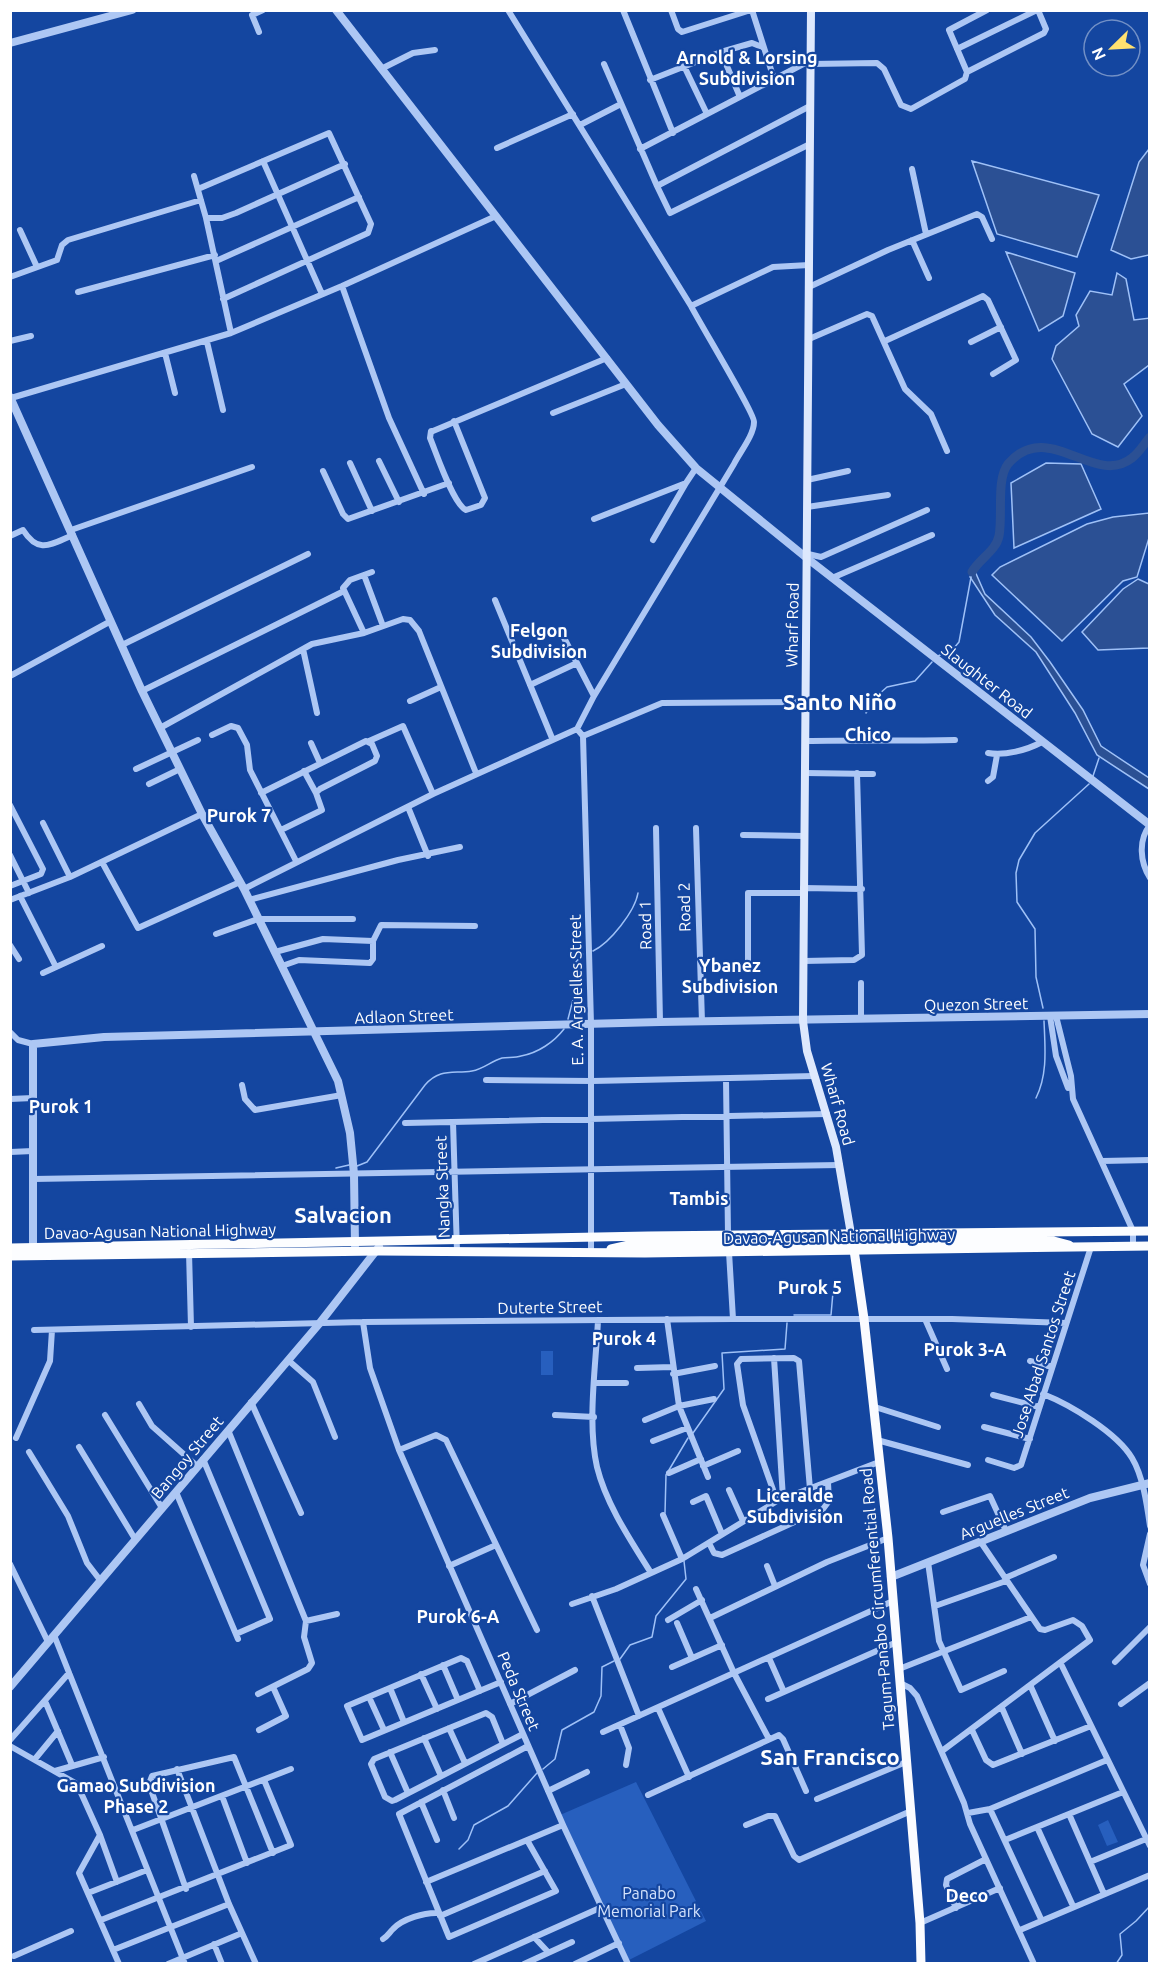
<svg xmlns="http://www.w3.org/2000/svg" width="1160" height="1974" font-family="Ubuntu,sans-serif">
<style>
.green{fill:#275fbe}
.water{fill:#2b5094;stroke:#9fc1f7;stroke-width:1.5}
.lines{fill:none;stroke-linecap:round;stroke-linejoin:round}
.stream{stroke:#9fc1f7;stroke-width:1.5}
.river{stroke:#2b5094;stroke-width:9}
.minor{stroke:#adc7f4;stroke-width:6}
.tertiary{stroke:#adc7f4;stroke-width:8}
.secondary{stroke:#dde8fd;stroke-width:8}
.primary{stroke:#fafbff;stroke-width:9}
.trunk{stroke:#fcfdff;stroke-width:9}
.trunk-bridge{stroke:#fcfdff;stroke-width:9}
.labels{text-anchor:middle;stroke-width:4.5;stroke-linejoin:round;paint-order:stroke}
.street-label{font-size:16px;fill:#fff;stroke:#1446a0}
.park-label{font-size:16px;fill:#d6e4fd;stroke:#1446a0}
.neighbourhood-label{font-size:18px;font-weight:bold;fill:#fff;stroke:#1446a0}
.district-label{font-size:22px;font-weight:bold;fill:#fff;stroke:#1446a0}
</style>
<rect width="100%" height="100%" fill="#1446a0"/>
<!-- green -->
<path class="green" d="M541,1351H553V1375H541Z
M636,1782L706,1921L629,1960L560,1815Z
M1108,1820L1118,1842L1107,1846L1098,1825Z"/>
<!-- water -->
<path class="water" d="M1149,149V255L1131,259L1111,250L1139,162Z
M972,161L1099,195L1077,257L997,234Z
M1006,252L1075,273L1063,316L1039,331Z
M1117,273L1126,279L1134,320L1150,318L1149,365L1124,384L1142,416L1118,447L1092,434L1052,359L1056,346L1079,326L1076,315L1090,291L1112,295Z
M1046,463L1081,464L1101,509L1014,548L1011,483Z
M1149,513V538L1137,577L1123,581L1062,641L992,575L1000,567L1087,524L1113,517Z
M974,569L985,594L1031,637L1050,662L1083,710L1101,746L1149,778V789L1097,755L1075,713L1036,652L995,615L970,577Z
M1138,579L1149,584V648L1098,650L1082,632L1123,589Z"/>
<g class="lines">
<!-- stream -->
<path class="stream" d="M938,656L954,648L959,642L972,572
M866,713L878,695L887,687L915,681L932,662
M1093,776L1099,758
M593,951C610,943 635,911 638,893
M1043,1008L1036,977L1035,929L1017,902L1016,873L1019,860L1035,833L1089,784
M568,1019L574,996L576,962L583,954
M1036,1098C1048,1074 1045,1047 1044,1021
M357,1166L367,1162L425,1085C440,1068 453,1074 472,1071C484,1069 491,1061 502,1058C508,1057 515,1058 521,1056C538,1053 554,1042 564,1029
M336,1168L349,1165
M1149,1264L1150,1265
M794,1315H831L833,1292
M693,1433L724,1389L722,1353L785,1349L787,1323
M665,1513L666,1475L688,1438
M620,1659L630,1645L652,1637L656,1616L686,1579L684,1561
M543,1769L555,1759L562,1730L594,1712L601,1696L602,1667L614,1661
M459,1849L468,1840L474,1825L508,1806L537,1773
M1116,1964L1122,1955L1120,1934L1136,1921L1150,1906"/>
<!-- river -->
<path class="river" d="M972,572C979,559 996,551 999,536C1003,516 996,479 1008,464C1048,417 1094,488 1132,458C1139,453 1144,444 1150,437"/>
<!-- minor -->
<path class="minor" d="M623,10L673,133
M671,10L678,29L682,32L751,10
M752,10L774,79
M259,32L252,15L263,10
M957,49L1037,10
M721,52L740,97
M604,64L657,186
M811,64L877,63L884,69L901,105L911,109L965,79L967,72L949,30L987,10
M684,66L707,114
M381,69L413,53L435,50
M967,72L1044,33L1046,29L1038,10
M650,80L721,52L752,43L762,47
M580,125L621,104
M810,144L670,213L657,186L810,106
M497,148L573,114
M640,149L811,60
M263,161L322,294
M912,169L926,234
M194,176L206,218L231,333
M198,189L329,133L371,224L368,233L223,299
M206,218H222L236,213L345,164
M20,230L37,267
M912,240L929,278
M216,261L359,197
M10,277L57,260L62,245L68,240L201,200
M342,286L389,418L424,494
M809,287L888,250L977,214L982,217L992,239
M78,292L215,255
M691,306L773,267L809,265
M809,339L867,314L872,316L905,389L931,414L947,451
M10,341L31,336
M885,341L983,296L988,300L1016,360L993,374
M207,342L223,410
M971,342L1001,327
M165,353L175,393
M11,398L231,333L342,286L496,216
M553,413L626,384
M454,421L485,498L481,505L466,510C453,504 436,452 430,438L431,431H433L607,358
M379,461L399,502
M350,463L372,511
M323,471L343,514L348,519L449,483
M807,480L848,471
M686,483L696,468
M807,507L888,495
M594,519L686,483L653,540
M71,530L252,467
M10,536L23,530C39,555 51,544 73,535
M808,554L821,557L927,510
M364,575L383,626
M832,578L932,535
M495,600L552,738
M364,633L343,588L350,580L372,572
M562,634L594,696
M122,645L308,554
M303,649L317,713
M10,676L111,621
M530,685L577,663
M142,691L344,591
M410,701L441,687
M160,728L312,644L364,633L403,619L410,620L419,631L476,773
M577,729L583,736L591,1024V1253
M212,735L231,726L238,728L247,745L250,770L296,861
M583,736L662,703L805,702
M369,741L403,726L433,794
M805,741C855,740 905,741 955,740
M311,743L320,763
M988,753C1005,756 1027,750 1042,742
M136,769L198,740
M304,771L316,793
M805,773L873,774
M988,781L993,777L997,755
M149,784L180,769
M261,793L366,741L372,744L377,756L375,761L320,789L316,793L322,810L281,830
M10,805L43,869L41,874L10,886
M408,807L428,856
M43,823L70,877
M1150,825C1138,840 1140,862 1150,878
M656,828L660,1022
M696,828L702,1022
M743,835L804,836
M10,855L29,893
M102,862L138,928L240,882
M803,888L862,889
M244,889L433,794L577,729L594,696L734,464C740,452 754,435 754,422C755,414 699,322 691,306L508,10
M20,896L56,967
M10,900L70,877L202,814
M249,900L398,860L460,847
M216,934L258,919H353
M10,945L19,959
M275,952L323,939L373,941L381,925L475,926
M803,961L854,960L862,955L857,773
M282,966L299,960L370,963L373,959V941
M748,968V893H803
M43,973L102,946
M1050,1016L1056,1056L1068,1088
M1056,1016L1071,1076L1073,1099L1133,1231V1246
M861,1019V983
M10,1032L18,1040L33,1044
M726,1079L728,1235
M486,1080L592,1081L814,1076
M242,1085L245,1099L255,1110L342,1095
M10,1099L33,1098
M453,1122L457,1251
M405,1123L827,1114
M10,1152L33,1151
M1102,1161L1150,1160
M33,1179L840,1165
M189,1252L191,1327
M729,1252L733,1319
M667,1319L679,1406L708,1477
M925,1319L947,1369
M598,1320C596,1365 587,1423 597,1467C606,1504 631,1541 651,1573
M363,1322L370,1368L399,1450L563,1825L628,1964
M34,1330L363,1322L733,1319H952L1066,1323
M774,1358L783,1498
M288,1360L313,1382L335,1437
M1030,1361L1052,1367
M637,1368L672,1367
M673,1374L715,1366
M596,1383H626
M1043,1394C1071,1405 1117,1433 1132,1458C1143,1476 1147,1505 1150,1526
M993,1395L1039,1407
M251,1402L301,1513
M139,1404L152,1426L197,1466
M875,1407L938,1427
M105,1415L162,1508
M555,1415L594,1417
M645,1420L679,1406L714,1399
M984,1427L1030,1439
M228,1430L306,1621L304,1637L312,1663L308,1669L258,1694
M16,1438L50,1361L52,1330
M877,1440L968,1465
M653,1441L687,1428
M79,1447L135,1539
M399,1450L436,1435L446,1440L537,1630
M29,1452L68,1516L87,1563L100,1580
M203,1459L270,1619L236,1634
M988,1460L1014,1468L1021,1465L1091,1247
M703,1466L738,1451
M669,1473L701,1459
M729,1490L743,1521
M176,1492L238,1639
M777,1501L743,1405L737,1364L741,1359L794,1358L799,1361L810,1489
M693,1502L706,1496L722,1534
M943,1512L990,1496L1006,1531
M663,1515L682,1559
M1150,1534L1143,1565L1150,1584
M709,1543L714,1553L722,1555L823,1509L829,1501L828,1483
M928,1562L939,1641L961,1690L1004,1671
M10,1564L48,1642
M449,1566L496,1545
M767,1566L775,1586
M1005,1578L1054,1557
M696,1589L734,1673L769,1739
M592,1596L639,1716
M572,1604L616,1589L682,1559L777,1501L879,1462
M935,1606L1006,1581
M710,1618L827,1562L888,1538
M668,1620L702,1600
M306,1621L337,1614
M677,1623L692,1658
M54,1635L185,1964
M769,1658L784,1692
M1115,1662L1150,1627
M1061,1664L1150,1846
M443,1665L458,1700
M672,1667L722,1645
M899,1669L1031,1617
M421,1674L437,1709
M900,1683L910,1688L917,1696L964,1803L970,1824L1034,1964
M1031,1687L1055,1741
M390,1688L404,1722
M480,1691L467,1661L461,1658L347,1706L362,1740L501,1682
M369,1697L384,1730
M768,1699L897,1642
M45,1701L72,1765
M510,1704L575,1670
M1121,1704L1150,1683
M658,1708L689,1777
M1002,1708L1022,1754
M620,1725L629,1748L626,1765
M449,1728L465,1763
M259,1730L286,1716L273,1687
M972,1730L986,1760L993,1765L1091,1726
M603,1732L893,1601
M424,1738L441,1776
M10,1740L69,1673
M503,1744L492,1717L486,1713L374,1759L371,1764L385,1797L392,1801L395,1800L523,1734
M10,1746L77,1784L100,1835L79,1873L119,1964
M942,1751L1090,1640L1082,1626L1073,1620L1045,1630L1040,1629L980,1541
M390,1752L408,1793
M35,1759L58,1731
M177,1769L229,1904L256,1964
M55,1771L104,1757
M443,1790L454,1818
M548,1791L587,1772
M648,1795L779,1735L783,1739L806,1791
M222,1796L247,1863
M817,1799L906,1762
M421,1802L437,1840
M990,1809L1041,1919
M968,1813L990,1809L1107,1760
M1069,1814L1104,1894
M746,1825L768,1816H775L794,1856L799,1860L911,1811
M1037,1827L1073,1906
M133,1830L291,1769
M100,1835L117,1882
M527,1840L556,1891L449,1937L399,1814L528,1746
M1005,1840L1123,1792
M1090,1862L1146,1839
M426,1882L563,1825
M186,1889L149,1784L152,1776L234,1757L273,1853
M88,1893L147,1870
M956,1908L946,1885L947,1879L986,1859
M440,1916L545,1871
M101,1920L291,1845L264,1780
M920,1923L1000,1888
M1020,1930L1150,1875
M534,1937L548,1952
M383,1939C388,1936 389,1933 393,1929C402,1919 425,1912 439,1913
M214,1944L222,1964
M113,1950L229,1904
M14,1956L71,1931
M168,1964L242,1933
M474,1964L602,1907
M524,1964L572,1942
M575,1964L619,1943"/>
<!-- tertiary -->
<path class="tertiary" d="M336,10L658,425L696,468L808,559L1150,825
M10,43L132,10
M10,397L142,691L202,814L244,889L338,1081L350,1133L354,1174L355,1246
M33,1251V1044L104,1037L660,1022L1150,1014
M891,1577L1090,1498L1150,1483
M10,1687L319,1324L379,1247"/>
<!-- secondary -->
<path class="secondary" d="M811,10L803,1021L807,1051L836,1147L851,1234"/>
<!-- primary -->
<path class="primary" d="M853,1243L864,1319L888,1538L920,1923L921,1964"/>
<!-- trunk -->
<path class="trunk" d="M928,1241L1050,1240L1069,1245
M10,1248L648,1236L1150,1231
M611,1249L629,1245L773,1243
M10,1256L379,1251L645,1253L1150,1246"/>
<!-- trunk-bridge -->
<path class="trunk-bridge" d="M773,1243L928,1241"/>
</g>
<g class="labels">
<!-- street labels -->
<g class="street-label">
<text transform="translate(792 625) rotate(-89)" y="6">Wharf Road</text>
<text transform="translate(987 681) rotate(38)" y="6">Slaughter Road</text>
<text transform="translate(684 907) rotate(-91)" y="6">Road 2</text>
<text transform="translate(645 925) rotate(-91)" y="6">Road 1</text>
<text transform="translate(576 990) rotate(-91)" y="6">E. A. Arguelles Street</text>
<text transform="translate(976 1004) rotate(-1)" y="6">Quezon Street</text>
<text transform="translate(404 1016) rotate(-2)" y="6">Adlaon Street</text>
<text transform="translate(838 1104) rotate(74)" y="6">Wharf Road</text>
<text transform="translate(442 1187) rotate(-92)" y="6">Nangka Street</text>
<text transform="translate(160 1231) rotate(-1)" y="6">Davao-Agusan National Highway</text>
<text transform="translate(839 1236) rotate(-1)" y="6">Davao-Agusan National Highway</text>
<text transform="translate(550 1307) rotate(-1)" y="6">Duterte Street</text>
<text transform="translate(1043 1354) rotate(-72)" y="6">Jose Abad Santos Street</text>
<text transform="translate(187 1457) rotate(-50)" y="6">Bangoy Street</text>
<text transform="translate(1014 1513) rotate(-22)" y="6">Arguelles Street</text>
<text transform="translate(877 1599) rotate(-95)" y="6">Tagum-Panabo Circumferential Road</text>
<text transform="translate(519 1691) rotate(67)" y="6">Peda Street</text>
</g>
<!-- park labels -->
<g class="park-label">
<text x="649" y="1899">Panabo<tspan x="649" dy="18">Memorial Park</tspan></text>
</g>
<!-- neighbourhood labels -->
<g class="neighbourhood-label">
<text x="747" y="64">Arnold &amp; Lorsing<tspan x="747" dy="21">Subdivision</tspan></text>
<text x="539" y="637">Felgon<tspan x="539" dy="21">Subdivision</tspan></text>
<text x="868" y="741">Chico</text>
<text x="239" y="822">Purok 7</text>
<text x="730" y="972">Ybanez<tspan x="730" dy="21">Subdivision</tspan></text>
<text x="61" y="1113">Purok 1</text>
<text x="699" y="1205">Tambis</text>
<text x="810" y="1294">Purok 5</text>
<text x="624" y="1345">Purok 4</text>
<text x="965" y="1356">Purok 3-A</text>
<text x="795" y="1502">Liceralde<tspan x="795" dy="21">Subdivision</tspan></text>
<text x="458" y="1623">Purok 6-A</text>
<text x="136" y="1792">Gamao Subdivision<tspan x="136" dy="21">Phase 2</tspan></text>
<text x="967" y="1902">Deco</text>
</g>
<!-- district labels -->
<g class="district-label">
<text x="840" y="710">Santo Niño</text>
<text x="343" y="1223">Salvacion</text>
<text x="830" y="1765">San Francisco</text>
</g>
</g>
<!-- border -->
<rect width="1160" height="1974" fill="none" stroke="#ffffff" stroke-width="24"/>
<!-- north arrow -->
<g transform="translate(1112 48) rotate(246)"><circle r="28" fill="#1446a0" stroke="#7290c6" stroke-width="1.5"/>
<path d="M0-4.5L10 22L0 15L-10 22Z" fill="#ffe170"/>
<text y="-9" font-size="16" font-weight="bold" text-anchor="middle" fill="#ffffff">N</text>
</g>
</svg>
